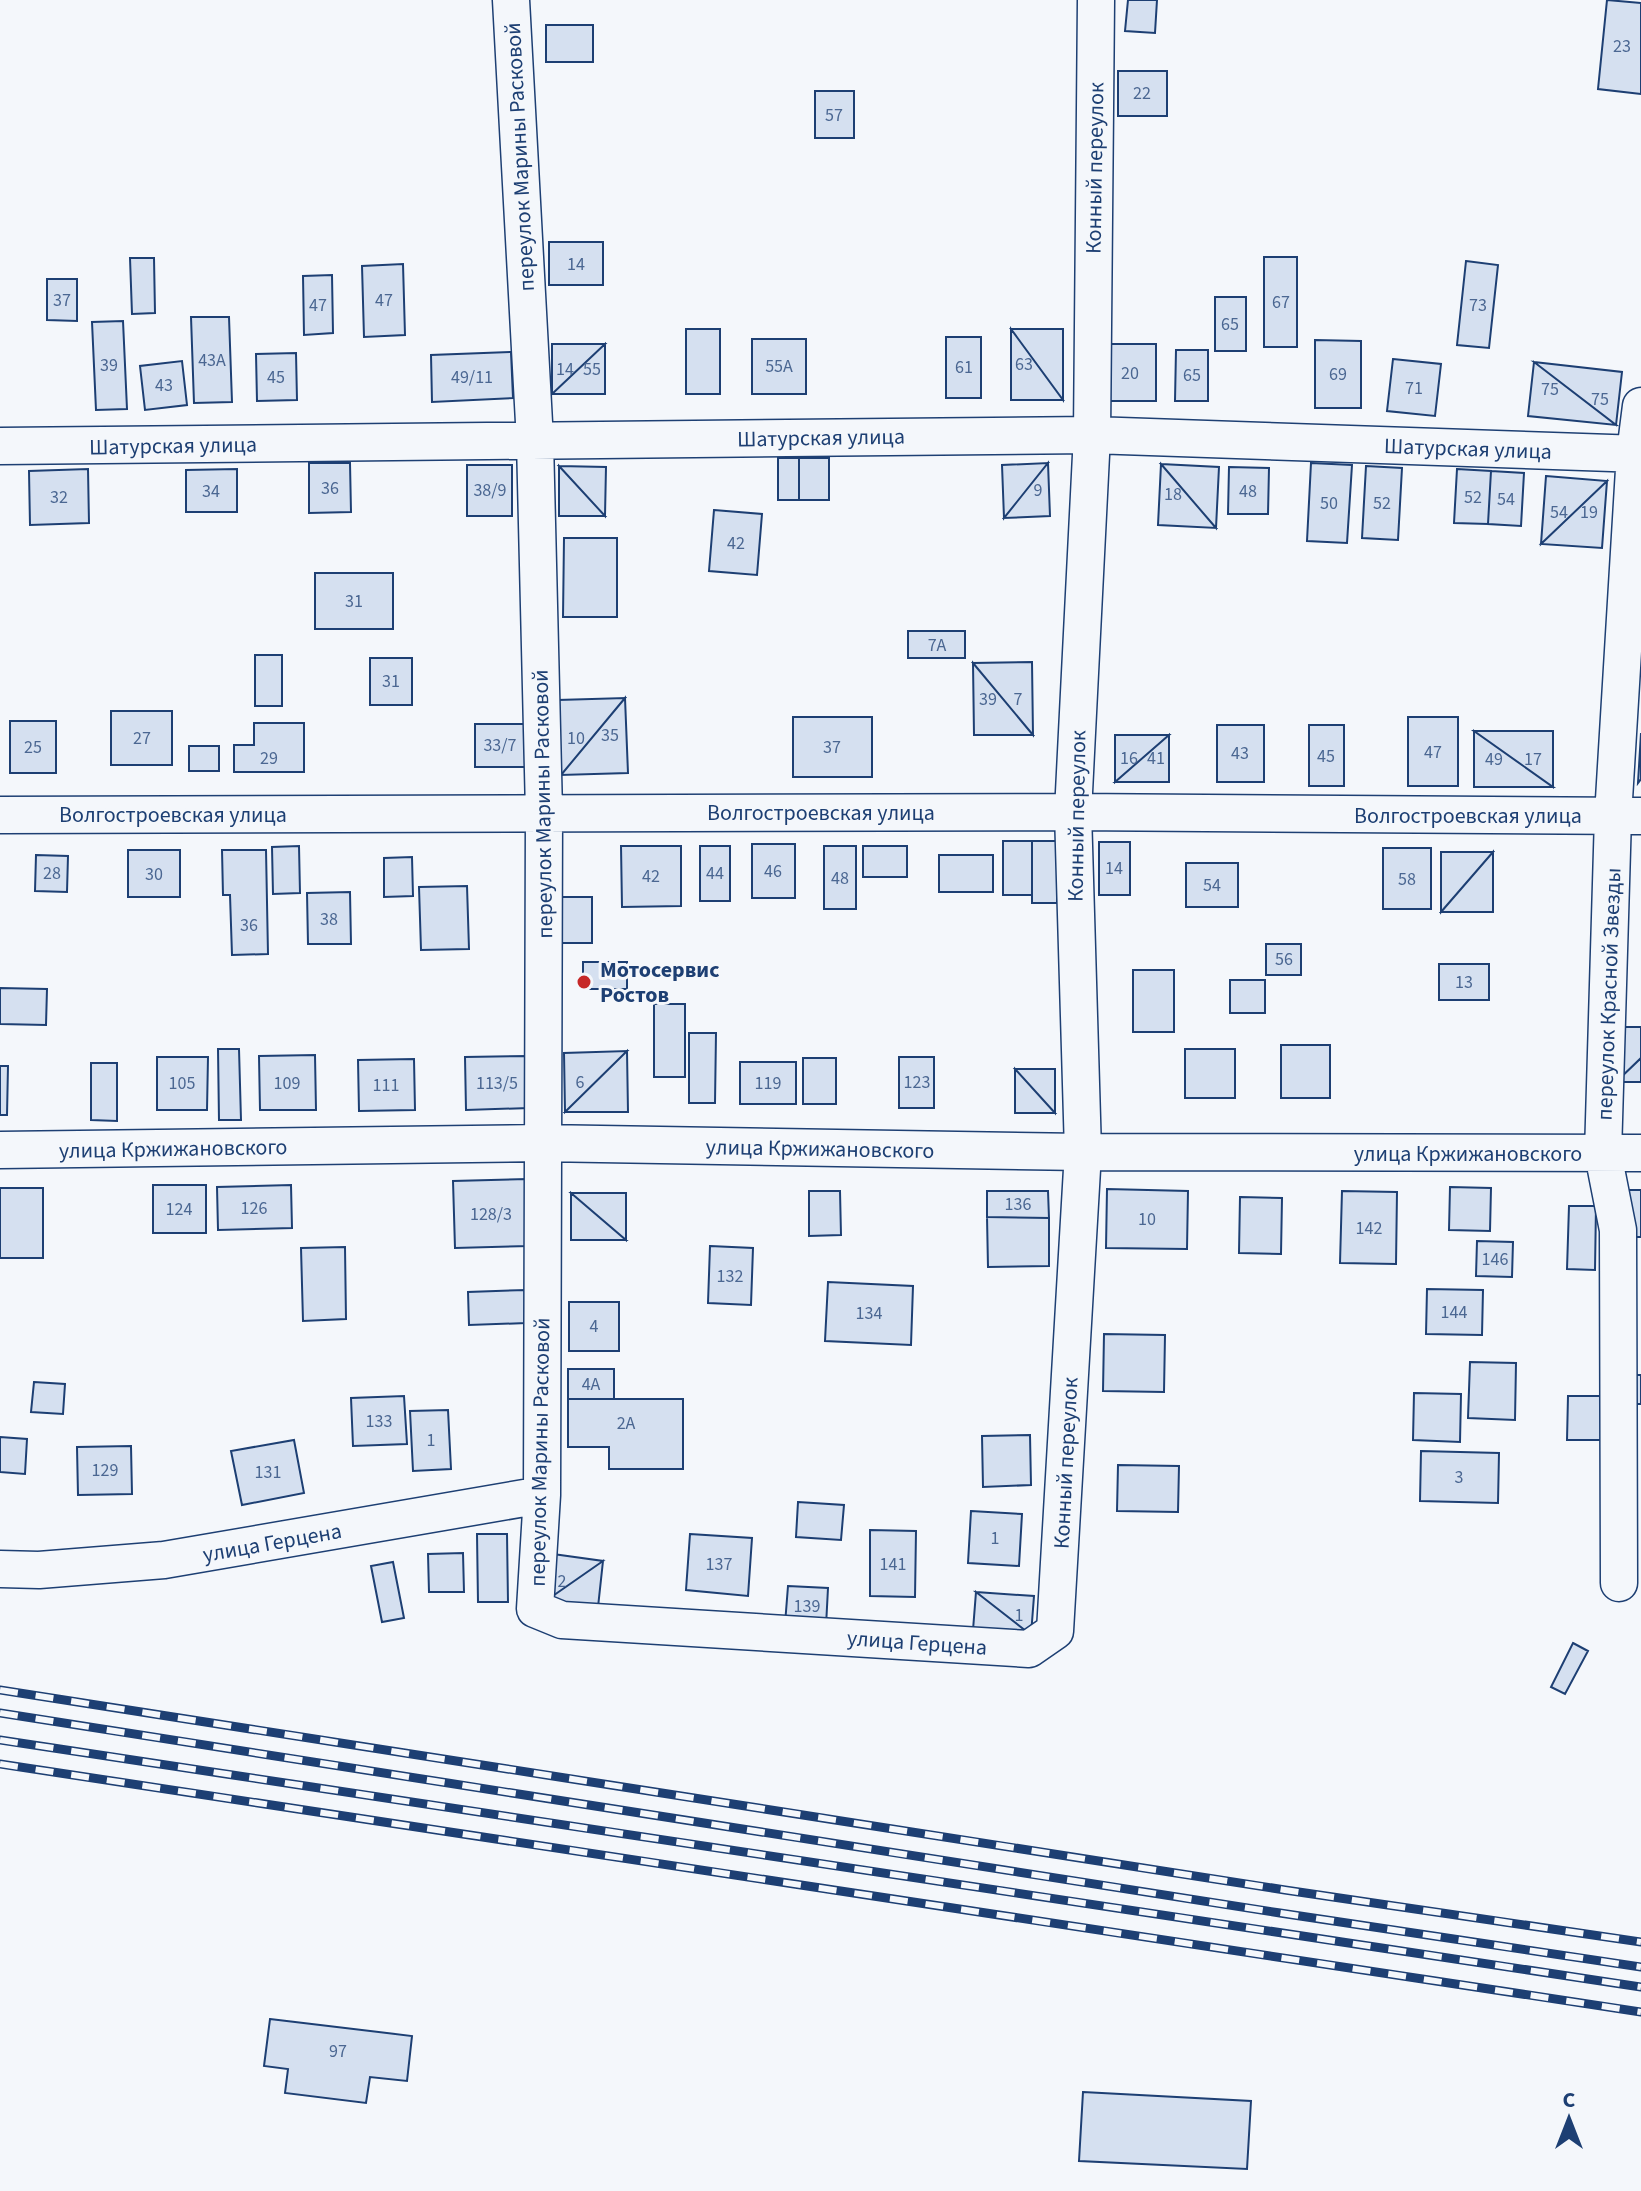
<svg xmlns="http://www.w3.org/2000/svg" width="1641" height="2191" font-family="'Source Sans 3',sans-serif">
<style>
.building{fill:#d5e0f0;stroke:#1d3f73;stroke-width:2}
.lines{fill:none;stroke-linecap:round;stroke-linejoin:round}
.street-casing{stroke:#1d3f73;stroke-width:39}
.street{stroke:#f4f7fb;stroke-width:36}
.rail-casing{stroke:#1d3f73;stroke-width:9}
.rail{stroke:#f4f7fb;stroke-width:6;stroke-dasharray:18;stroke-linecap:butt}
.poi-dot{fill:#c62828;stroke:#f4f7fb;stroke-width:3}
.labels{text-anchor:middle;stroke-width:6;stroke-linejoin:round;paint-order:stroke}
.number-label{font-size:18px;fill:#4b6792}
.street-label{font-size:22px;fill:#1d3f73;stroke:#f4f7fb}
.poi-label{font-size:22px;font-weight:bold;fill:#1d3f73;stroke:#f4f7fb;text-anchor:start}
</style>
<rect width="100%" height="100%" fill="#f4f7fb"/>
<!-- building -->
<path class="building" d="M1128,0H1157L1155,33L1125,31Z
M1607,0L1641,3V94L1598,89Z
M546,25H593V62H546Z
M1118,71H1167V116H1118Z
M815,91H854V138H815Z
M549,242H603V285H549Z
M1264,257H1297V347H1264Z
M130,258H154L155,313L132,314Z
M1466,261L1498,265L1489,348L1457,345Z
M403,264L405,335L364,337L362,266Z
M332,275L333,333L304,335L303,276Z
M47,279H77V321L47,320Z
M1215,297H1246V351H1215Z
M191,317H229L232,402L194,403Z
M123,321L127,409L96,410L92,322Z
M686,329H720V394H686Z
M1011,329H1063V400Z
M1011,329L1063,400H1011Z
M946,337H981V398H946Z
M752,339H806V394H752Z
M1315,340L1361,341V408H1315Z
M552,344H605L552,394Z
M605,344V394H552Z
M1104,344H1156V401H1104Z
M1176,350H1208V401H1175Z
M511,352L513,398L432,402L431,355Z
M296,353L297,400L257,401L256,354Z
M1393,359L1441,364L1435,416L1387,411Z
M182,361L187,405L145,410L140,366Z
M1534,362L1616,425L1528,416Z
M1534,362L1622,372L1616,425Z
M778,458H799V500H778Z
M799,458H829V500H799Z
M309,463H350L351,512L309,513Z
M1048,463L1004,518L1002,465Z
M1048,463L1050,516L1004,518Z
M1311,463L1352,465L1347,543L1307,541Z
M1161,464L1216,528L1158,525Z
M1161,464L1219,467L1216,528Z
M467,465H512V516H467Z
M559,466L605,516H559Z
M559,466L606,467L605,516Z
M1366,466L1402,468L1398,540L1362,538Z
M1229,467L1269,468L1268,514H1228Z
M88,469L89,523L30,525L29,471Z
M237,469V512H186V470Z
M1457,469L1491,471L1488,524L1454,523Z
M1491,471L1524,473L1521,526L1488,524Z
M1546,476L1607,481L1541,544Z
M1607,481L1602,548L1541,544Z
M714,510L762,514L757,575L709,571Z
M564,538H617V617H563Z
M315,573H393V629H315Z
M908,631H965V658H908Z
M255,655H282V706H255Z
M370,658H412V705H370Z
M1032,662L1033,735L973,663Z
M973,663L1033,735H974Z
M625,698L561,775L558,700Z
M625,698L628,773L561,775Z
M111,711H172V765H111Z
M793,717H872V777H793Z
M1408,717H1458V786H1408Z
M10,721H56V773H10Z
M254,723H304V772H234V745H254Z
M475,724H525V767H475Z
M1217,725H1264V782H1217Z
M1309,725H1344V786H1309Z
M1474,731H1553V787Z
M1474,731L1553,787H1474Z
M1641,733V779L1638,783Z
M1115,735H1169L1115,782Z
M1169,735V782H1115Z
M189,746H219V771H189Z
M1003,841H1032V895H1003Z
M1032,841H1057V903H1032Z
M1099,842H1130V895H1099Z
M752,844H795V898H752Z
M299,846L300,893L273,894L272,847Z
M621,846H681V906L622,907Z
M700,846H730V901H700Z
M824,846H856V909H824Z
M863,846H907V877H863Z
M1383,848H1431V909H1383Z
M128,850H180V897H128Z
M222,850H266L268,954L232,955L230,895H223Z
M1441,852H1493L1441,912Z
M1493,852V912H1441Z
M36,855L68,856L67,892L35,891Z
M939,855H993V892H939Z
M412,857L413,896L384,897V858Z
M1186,863H1238V907H1186Z
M467,886L469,949L421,950L419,887Z
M350,892L351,944H308L307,893Z
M561,897H592V943H561Z
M1266,944H1301V975H1266Z
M583,962H627V989H583Z
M1439,964H1489V1000H1439Z
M1133,970H1174V1032H1133Z
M1230,980H1265V1013H1230Z
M0,988L47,989L46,1025L0,1024Z
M654,1004H685V1077H654Z
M1616,1027H1641V1058L1616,1082Z
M689,1033H716L715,1103H689Z
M1281,1045H1330V1098H1281Z
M218,1049H239L241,1120H219Z
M1185,1049H1235V1098H1185Z
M627,1051L628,1112H565Z
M627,1051L565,1112L564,1053Z
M315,1055L316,1110H260L259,1056Z
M528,1056L529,1108L466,1110L465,1057Z
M157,1057H208L207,1110H157Z
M899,1057H934V1108H899Z
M803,1058H836V1104H803Z
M1641,1058V1082H1616Z
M414,1059L415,1110L359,1111L358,1060Z
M740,1062H796V1104H740Z
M91,1063H117V1121L91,1120Z
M0,1066H8L7,1115H0Z
M1015,1069L1055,1113H1015Z
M1015,1069H1055V1113Z
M527,1179L529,1246L455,1248L453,1181Z
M153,1185H206V1233H153Z
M291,1185L292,1228L218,1230L217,1187Z
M1450,1187L1491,1188L1490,1231L1449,1230Z
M0,1188H43V1258H0Z
M1107,1189L1188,1191L1187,1249L1106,1248Z
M1629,1190H1641V1237H1628Z
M809,1191H840L841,1235L809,1236Z
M987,1191H1048L1049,1218L987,1217Z
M1342,1191L1397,1192L1396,1264L1340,1263Z
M571,1193H626V1240Z
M571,1193L626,1240H571Z
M1240,1197L1282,1198L1281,1254L1239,1253Z
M1569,1206H1596L1595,1270L1567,1269Z
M987,1217L1049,1218V1266L988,1267Z
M1477,1241L1513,1242L1512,1277L1476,1276Z
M710,1246L753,1248L751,1305L708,1303Z
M345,1247L346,1319L303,1321L301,1248Z
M828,1282L913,1286L911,1345L825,1341Z
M1427,1289L1483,1290L1482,1335L1426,1334Z
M526,1290V1323L469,1325L468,1292Z
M569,1302H619V1351H569Z
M1104,1334L1165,1335L1164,1392L1103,1391Z
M1470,1362L1516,1363L1515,1420L1468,1418Z
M568,1369H614V1399H568Z
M1633,1375H1641V1404H1633Z
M34,1382L65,1384L63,1414L31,1412Z
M1414,1393L1461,1394L1460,1442L1413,1440Z
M404,1396L407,1444L353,1446L351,1398Z
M1568,1396H1604V1440H1567Z
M568,1399H683V1469H609V1447H568Z
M448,1410L451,1469L413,1471L410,1411Z
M1030,1435L1031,1485L983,1487L982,1436Z
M0,1437L27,1439L25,1474L0,1472Z
M294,1440L304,1493L242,1505L231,1451Z
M131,1446L132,1494L78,1495L77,1447Z
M1421,1451L1499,1453L1498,1503L1420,1501Z
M1118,1465L1179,1466L1178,1512L1117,1511Z
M798,1502L844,1505L841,1540L796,1537Z
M971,1511L1022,1514L1019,1566L968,1563Z
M870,1530L916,1531L915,1597L870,1596Z
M477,1534H507L508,1602H478Z
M690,1534L752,1538L748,1596L686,1590Z
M463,1553L464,1592H429L428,1554Z
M553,1554L603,1561L547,1600Z
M603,1561L598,1607L547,1600Z
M393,1562L404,1618L382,1622L371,1566Z
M788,1586L828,1588L826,1626L785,1624Z
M976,1592L1034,1596L1031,1635Z
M976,1592L1031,1635L973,1630Z
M1573,1643L1588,1651L1565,1694L1551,1687Z
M270,2019L412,2036L407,2081L370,2077L366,2103L285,2093L288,2069L264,2066Z
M1083,2092L1251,2101L1247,2169L1079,2161Z"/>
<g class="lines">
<defs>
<path id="street" d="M511,0L535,441L544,812L542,1495L535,1609L562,1620L1029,1649L1055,1631L1083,1152L1073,812L1092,435L1096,0
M0,446L1092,435L1641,454
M0,815L1073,812L1641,816
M0,1150L541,1143L1083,1152L1641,1153
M0,1569L39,1570L164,1560L542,1495
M1619,1583L1618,1230L1603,1154L1613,816L1635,453L1641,406"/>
</defs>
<!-- street casing -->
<use href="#street" class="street-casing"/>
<!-- street -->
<use href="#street" class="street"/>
<defs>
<path id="rail" d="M0,1690L1285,1890L1641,1942
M0,1713L1280,1913L1641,1967
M0,1740L1641,1987
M0,1764L1641,2012"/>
</defs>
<!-- rail casing -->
<use href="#rail" class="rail-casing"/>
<!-- rail -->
<use href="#rail" class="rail"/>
</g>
<!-- markers -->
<circle class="poi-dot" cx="584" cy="982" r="8"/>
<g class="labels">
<!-- number labels -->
<g class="number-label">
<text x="1622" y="52">23</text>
<text x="1142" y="99">22</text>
<text x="834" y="121">57</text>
<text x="576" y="270">14</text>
<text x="62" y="306">37</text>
<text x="384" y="306">47</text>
<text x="1281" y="308">67</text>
<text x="318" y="311">47</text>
<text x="1478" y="311">73</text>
<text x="1230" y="330">65</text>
<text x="212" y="366">43А</text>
<text x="1024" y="370">63</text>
<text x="109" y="371">39</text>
<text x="779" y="372">55А</text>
<text x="964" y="373">61</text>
<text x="565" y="375">14</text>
<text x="592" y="375">55</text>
<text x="1130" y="379">20</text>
<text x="1338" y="380">69</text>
<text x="1192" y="381">65</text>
<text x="276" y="383">45</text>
<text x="472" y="383">49/11</text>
<text x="164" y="391">43</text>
<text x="1414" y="394">71</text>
<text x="1550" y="395">75</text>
<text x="1600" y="405">75</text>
<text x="330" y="494">36</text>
<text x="490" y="496">38/9</text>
<text x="1038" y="496">9</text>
<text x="211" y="497">34</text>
<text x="1248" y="497">48</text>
<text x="1173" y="500">18</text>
<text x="59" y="503">32</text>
<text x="1473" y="503">52</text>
<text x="1506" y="505">54</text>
<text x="1329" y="509">50</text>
<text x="1382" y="509">52</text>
<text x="1559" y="518">54</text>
<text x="1589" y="518">19</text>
<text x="736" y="549">42</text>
<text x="354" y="607">31</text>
<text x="937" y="651">7А</text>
<text x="391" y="687">31</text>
<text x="988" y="705">39</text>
<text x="1018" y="705">7</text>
<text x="610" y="741">35</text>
<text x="142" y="744">27</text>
<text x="576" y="744">10</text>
<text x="500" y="751">33/7</text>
<text x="33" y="753">25</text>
<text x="832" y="753">37</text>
<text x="1433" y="758">47</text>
<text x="1240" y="759">43</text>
<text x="1326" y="762">45</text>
<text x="269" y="764">29</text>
<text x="1129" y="764">16</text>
<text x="1156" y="764">41</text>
<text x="1494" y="765">49</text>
<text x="1533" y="765">17</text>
<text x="1114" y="874">14</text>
<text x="773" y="877">46</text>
<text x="52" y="879">28</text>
<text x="715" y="879">44</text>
<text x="154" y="880">30</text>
<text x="651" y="882">42</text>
<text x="840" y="884">48</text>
<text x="1407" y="885">58</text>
<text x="1212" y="891">54</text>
<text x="329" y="925">38</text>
<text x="249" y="931">36</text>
<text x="1284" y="965">56</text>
<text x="1464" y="988">13</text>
<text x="580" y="1088">6</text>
<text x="917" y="1088">123</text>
<text x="182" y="1089">105</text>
<text x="287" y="1089">109</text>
<text x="497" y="1089">113/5</text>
<text x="768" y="1089">119</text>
<text x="386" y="1091">111</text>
<text x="1018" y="1210">136</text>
<text x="254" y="1214">126</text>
<text x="179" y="1215">124</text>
<text x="491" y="1220">128/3</text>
<text x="1147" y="1225">10</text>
<text x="1369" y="1234">142</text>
<text x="1495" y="1265">146</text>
<text x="730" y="1282">132</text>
<text x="1454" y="1318">144</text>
<text x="869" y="1319">134</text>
<text x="594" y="1332">4</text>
<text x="591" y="1390">4А</text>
<text x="379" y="1427">133</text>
<text x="626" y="1429">2А</text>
<text x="431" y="1446">1</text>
<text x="105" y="1476">129</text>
<text x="268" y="1478">131</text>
<text x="1459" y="1483">3</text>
<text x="995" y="1544">1</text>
<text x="719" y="1570">137</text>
<text x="893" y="1570">141</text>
<text x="562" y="1587">2</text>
<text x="807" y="1612">139</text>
<text x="1019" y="1621">1</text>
<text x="338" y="2057">97</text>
</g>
<!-- street labels -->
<g class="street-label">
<text transform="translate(519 157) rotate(-93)" y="8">переулок Марины Расковой</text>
<text transform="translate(1094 168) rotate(-89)" y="8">Конный переулок</text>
<text transform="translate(821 437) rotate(-1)" y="8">Шатурская улица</text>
<text transform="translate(173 445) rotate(-1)" y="8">Шатурская улица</text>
<text transform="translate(1468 448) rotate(2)" y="8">Шатурская улица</text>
<text transform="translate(542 804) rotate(-91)" y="8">переулок Марины Расковой</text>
<text x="821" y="820">Волгостроевская улица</text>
<text x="173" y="822">Волгостроевская улица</text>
<text x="1468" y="823">Волгостроевская улица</text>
<text transform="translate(1076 816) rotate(-89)" y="8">Конный переулок</text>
<text transform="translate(1608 994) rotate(-88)" y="8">переулок Красной Звезды</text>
<text transform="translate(173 1148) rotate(-1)" y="8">улица Кржижановского</text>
<text transform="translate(820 1148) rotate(1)" y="8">улица Кржижановского</text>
<text x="1468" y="1161">улица Кржижановского</text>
<text transform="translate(539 1452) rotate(-89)" y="8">переулок Марины Расковой</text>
<text transform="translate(1065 1463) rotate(-87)" y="8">Конный переулок</text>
<text transform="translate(272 1542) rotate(-10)" y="8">улица Герцена</text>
<text transform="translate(917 1642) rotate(4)" y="8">улица Герцена</text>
</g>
<!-- poi labels -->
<g class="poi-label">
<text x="600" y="977">Мотосервис<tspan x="600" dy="25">Ростов</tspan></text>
</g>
</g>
<!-- north arrow -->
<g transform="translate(1569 2119)" stroke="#f4f7fb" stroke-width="6" paint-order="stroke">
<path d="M0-6L14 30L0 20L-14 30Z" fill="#1d3f73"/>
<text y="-12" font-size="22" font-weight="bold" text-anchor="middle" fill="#1d3f73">С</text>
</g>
</svg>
